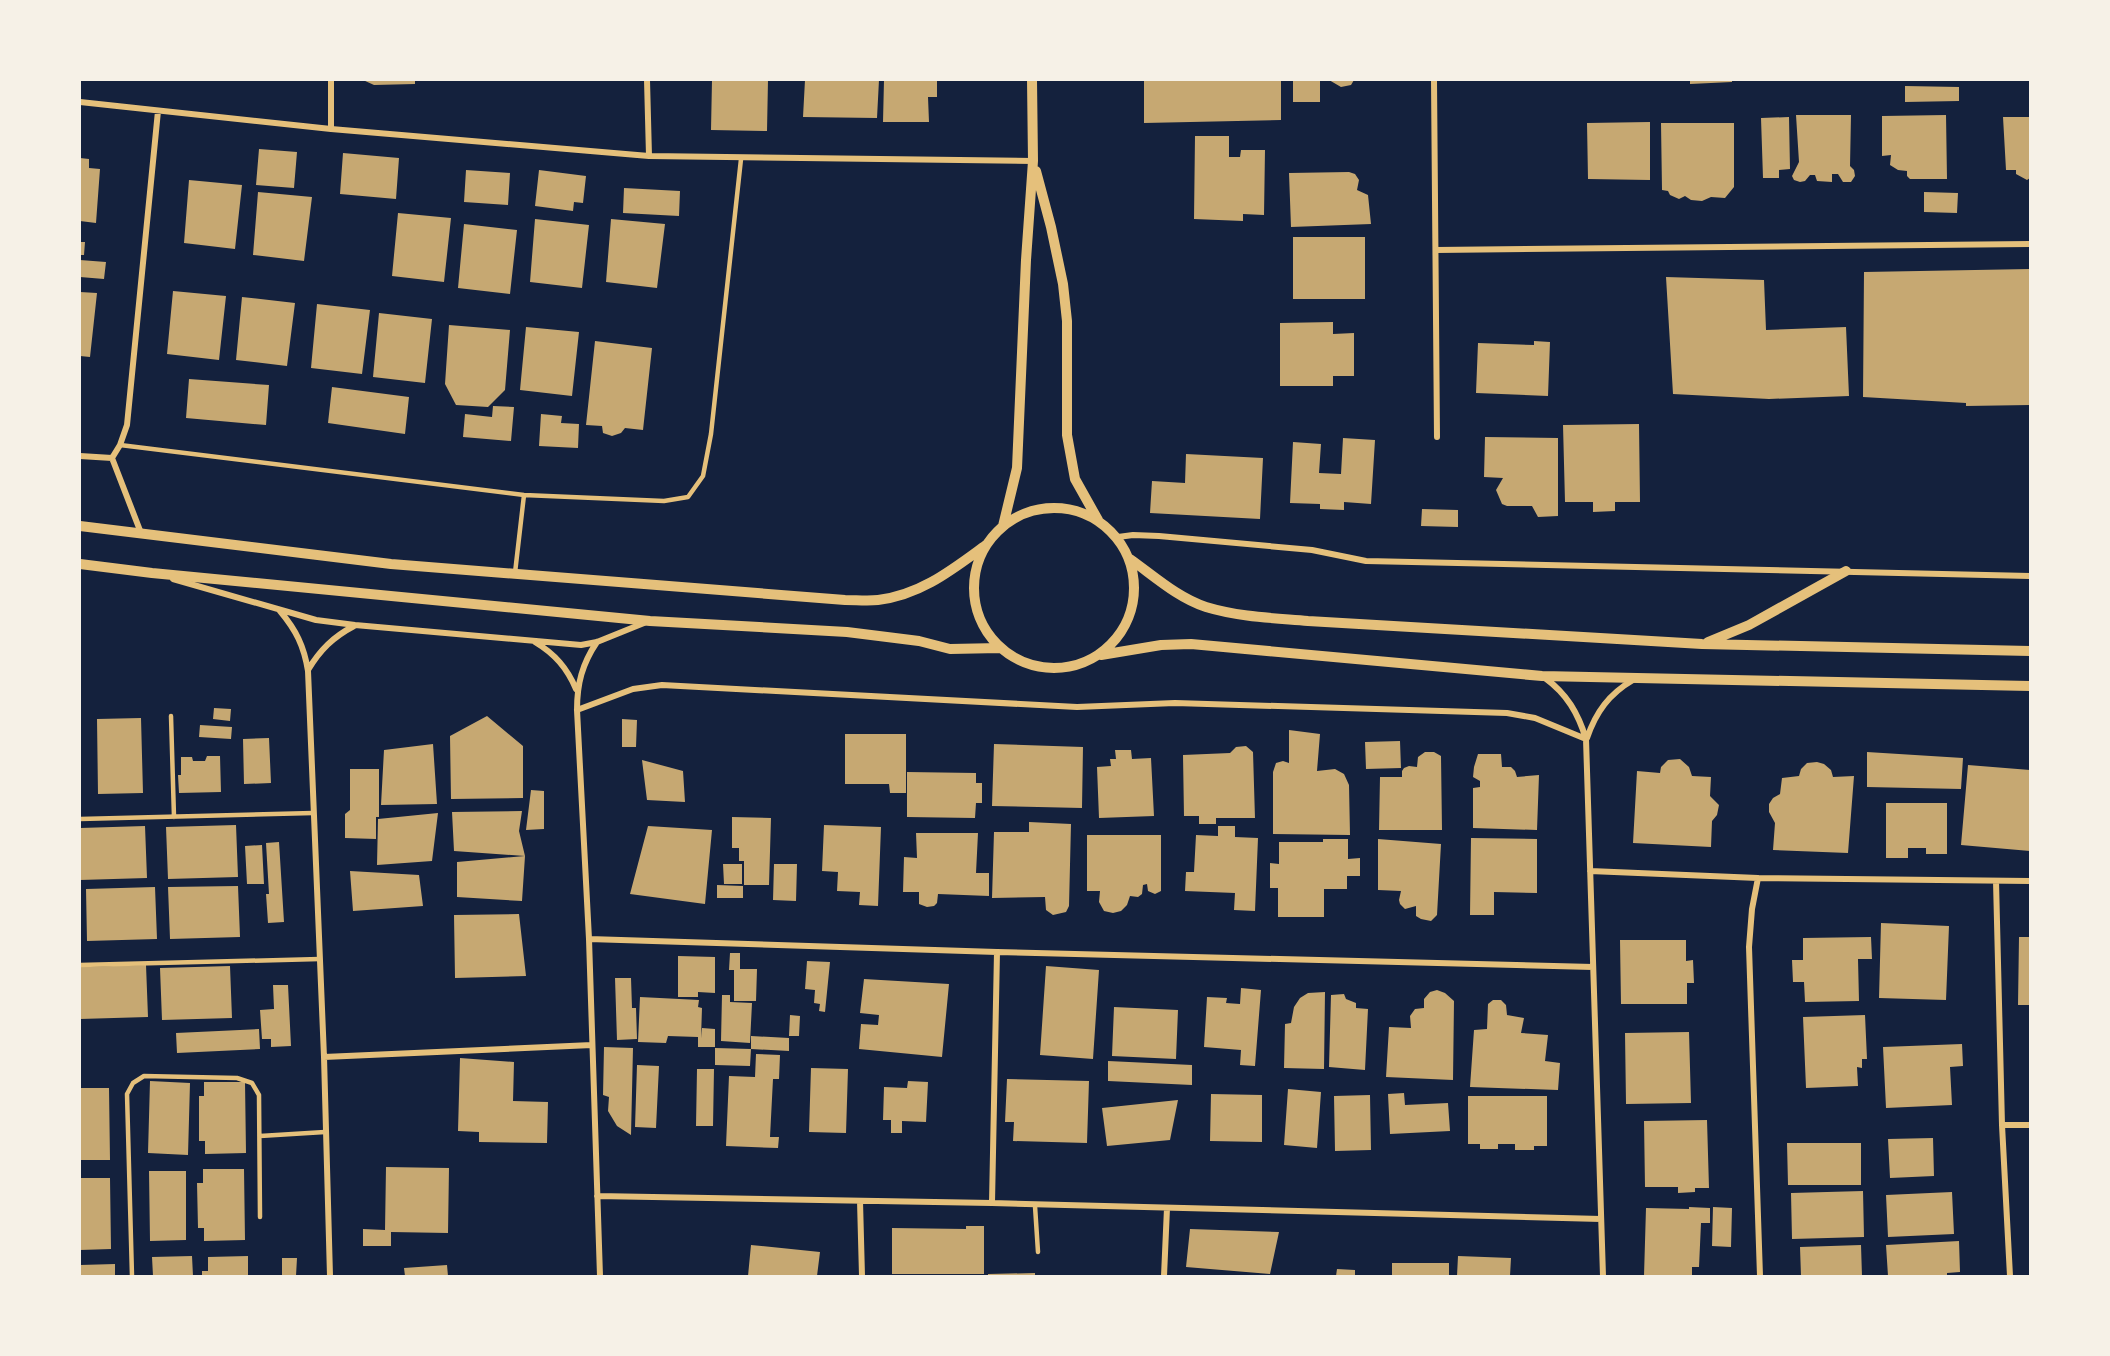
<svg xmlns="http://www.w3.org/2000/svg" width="2110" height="1356" font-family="Helvetica,sans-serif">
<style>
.building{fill:#c6a872}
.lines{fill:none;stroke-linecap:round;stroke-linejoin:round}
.service{stroke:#e5c07b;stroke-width:4.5}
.minor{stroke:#e5c07b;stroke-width:6}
.tertiary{stroke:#e5c07b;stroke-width:10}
</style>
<rect width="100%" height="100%" fill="#14213d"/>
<!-- building -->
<path class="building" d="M363,80H415V84L374,85Z
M712,80H768L767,131L711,130Z
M805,80H879L877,118L803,117Z
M884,80H937V97H928L929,122H883Z
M1144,80H1281V120L1144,123Z
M1293,80H1320V102H1293Z
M1329,80H1354L1351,85L1341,87Z
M1690,80H1732V82L1690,84Z
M1905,86L1959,87V101L1905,102Z
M1796,115H1851L1850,166L1854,170L1855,176L1851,182H1843L1838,174H1832V182L1817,181L1815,175H1810L1805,181L1800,182L1794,180L1792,176L1799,162Z
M1946,115L1947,179H1910L1907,176V171L1898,170L1890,165L1891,155L1882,156V116Z
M1789,117L1790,169L1779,170V178H1763L1761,118Z
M2003,117H2030V178L2027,180L2016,174V170H2006Z
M1650,122V180L1588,179L1587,123Z
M1661,123H1734V187L1725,198L1711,197L1702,201L1691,200L1685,196L1679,199L1670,195L1668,191L1662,190Z
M1195,136H1229V157H1240L1241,150H1265L1264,215L1243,214V221L1194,219Z
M259,149L297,152L294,188L256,185Z
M343,153L399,158L396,199L340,194Z
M80,158L89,159V168L100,169L96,223L80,221Z
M466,170L510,173L508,205L464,202Z
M539,170L586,176L583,203L574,202L573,211L535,206Z
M1349,172L1355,174L1359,180L1357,190L1368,195L1371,224L1291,227L1289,173Z
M189,180L242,185L235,249L184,243Z
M624,188L680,191L679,216L623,213Z
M258,192L312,197L304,261L253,255Z
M1924,192L1958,193L1957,213L1924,212Z
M398,213L451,218L444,282L392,276Z
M535,219L589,225L582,288L530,282Z
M611,219L665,224L657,288L606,282Z
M464,224L517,230L510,294L458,288Z
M1293,237H1365V299H1293Z
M80,242H85L84,255H80Z
M80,260L106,262L104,279L80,277Z
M2030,269V405L1966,406V403L1863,397L1864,272Z
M1666,277L1764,280L1766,330L1846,327L1849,396L1769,399L1673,394Z
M173,291L226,296L219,360L167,354Z
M80,292L97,293L90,357L80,356Z
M242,297L295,303L287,366L236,360Z
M317,304L370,310L362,374L311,368Z
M379,313L432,319L425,383L373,377Z
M1333,322V334L1354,333V376H1333V386H1280V323Z
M449,325L510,330L505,390L488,407L456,405L445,384Z
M526,327L579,332L572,396L520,390Z
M595,341L652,348L643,430L625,428L621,433L612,436L603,433L602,426L586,425Z
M1534,341L1550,342L1548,396L1476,393L1478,343L1534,345Z
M189,379L269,385L266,425L186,418Z
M332,387L409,397L405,434L328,423Z
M493,406L514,407L511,441L463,437L465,414L492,417Z
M541,414L562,416L561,423L579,424L578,448L539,446Z
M1639,424L1640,502H1615V511L1593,512V502H1565L1563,425Z
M1485,437L1558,438V516L1538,517L1532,506H1507L1502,504L1496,490L1503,478L1484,477Z
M1343,438L1375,440L1371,504L1344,502V510L1320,509V504L1290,503L1293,442L1321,444L1319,473L1341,474Z
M1186,454L1263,458L1260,519L1150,513L1152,481L1185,483Z
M1422,509L1458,510V527L1421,526Z
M214,708L231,709L230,721L213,719Z
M487,716L523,746V798L451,799L450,736Z
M141,718L143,793L98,794L97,719Z
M622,719L637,720L636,747H622Z
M200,725L232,727L231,739L199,737Z
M1289,730L1320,734L1317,771L1335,769L1344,774L1349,785L1350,835L1273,834V772L1276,763L1283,761L1289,763Z
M845,734H906V793H890L889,784H845Z
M269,738L271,783L244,784L243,739Z
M1400,741L1401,768L1366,769L1365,742Z
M433,744L437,804L381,805L384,750Z
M994,744L1083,747L1082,808L992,806Z
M1246,746L1253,752L1255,818H1216V824H1199V816H1184L1183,755L1230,753L1236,747Z
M1115,750H1131L1132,759L1151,758L1154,816L1099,818L1097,767L1111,766L1110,759H1116Z
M1425,752H1434L1441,756L1442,830H1379L1380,777H1402V771L1404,768L1409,766L1417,767L1418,757Z
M1867,752L1963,758L1961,789L1867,787Z
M1478,754H1501L1502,767H1511L1515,771L1517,777L1539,775L1537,830L1473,828V788L1480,787V781L1473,777L1474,767Z
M207,756H220L221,792L179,793L178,775H181V757H192L193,761H205Z
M1680,759L1689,767L1692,776L1711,777L1710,796L1719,805L1717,815L1712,821L1711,847L1633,843L1637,771L1660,773L1661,767L1668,760Z
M642,760L683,771L685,802L647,800Z
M1817,762L1824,764L1831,770L1833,777L1854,776L1848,853L1773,850L1775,823L1769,812V804L1773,798L1780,794L1782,778L1799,776L1801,769L1807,763Z
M1968,765L2030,770V851L1961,845Z
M350,769H379V817H376V839L345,838V814L350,810Z
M907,772L976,773V783H982V803H976L975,818L907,817Z
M531,790L544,791V829L526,830Z
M1886,803H1947V854H1926V848H1908V858H1886Z
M522,811L519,831L525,856L454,851L452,812Z
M438,813L432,861L377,865L378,819Z
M732,817L771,818L769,885H744V861H739V848H732Z
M1029,822L1071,824L1069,906L1066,912L1053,915L1046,910L1045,897L992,898L994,832H1029Z
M236,825L238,877L168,879L166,827Z
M824,825L881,827L878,906L859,905L860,892L837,891L838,872L822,871Z
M145,826L147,878L80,880V828Z
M648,826L712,830L705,904L630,894Z
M1218,826H1235V837L1258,838L1255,911L1234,910L1235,893L1185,891L1186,872H1194L1196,835L1218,836Z
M916,833H978L976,873H989V896L938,894L937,903L934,906L927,907L919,904V892H903L904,857L917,858Z
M1087,835H1161V891L1155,894L1148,891L1147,884L1143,885L1142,894L1138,897L1130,896L1127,905L1121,911L1113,913L1104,911L1099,902L1100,891H1087Z
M1471,838L1537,839V893L1494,892V915H1470Z
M1323,839H1348V859L1360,858V876H1347V889H1324V917H1278V888H1270V863L1279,864V842H1323Z
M1378,839L1441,844L1437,915L1431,921L1421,919L1416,916V906L1405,909L1400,904L1399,900L1401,891L1378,890Z
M279,842L284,922L268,923L266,894H269L266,843Z
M262,845L264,884H247L245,846Z
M525,856L522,901L457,897V862Z
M723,864H742V884H724Z
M774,864H797L796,901L773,900Z
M350,871L419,875L423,906L353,911Z
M717,885L743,886V898H717Z
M238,886L240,937L170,939L168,887Z
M155,887L157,939L87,941L86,889Z
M519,914L526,976L455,978L454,915Z
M1881,923L1949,926L1946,1000L1879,998Z
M1871,937L1872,959H1858L1859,1001L1805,1002L1804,982H1793L1792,960H1803V938Z
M2019,937H2030V1005H2018Z
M1620,940H1686V961L1693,960L1694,983H1687V1004H1621Z
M730,953H740V969H757L756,1001H734V970H729Z
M678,956L715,957V993L698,992V997H678Z
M807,961L830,962L825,1012L819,1011L820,1004L814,1003L815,990L805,989Z
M146,965L148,1017L80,1019V967Z
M230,966L232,1018L162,1020L160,968Z
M1046,966L1099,970L1093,1059L1040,1055Z
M615,978H631L632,1008H636L637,1039L617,1040Z
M864,979L949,984L942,1057L859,1049L861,1024L878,1025L879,1015L860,1013Z
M273,985H288L291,1046L271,1047V1039H262L260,1010L274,1009Z
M1241,988L1261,990L1255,1066L1240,1065L1241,1050L1204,1047L1207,997L1227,998L1226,1003L1240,1004Z
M1437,990L1445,993L1454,1001L1453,1080L1386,1077L1389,1027L1411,1028L1410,1016L1415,1009L1424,1008V999L1430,992Z
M1325,992L1324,1069L1284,1068L1285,1024L1291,1023L1294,1007L1300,998L1308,993Z
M1344,994L1346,999L1356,1003V1008L1368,1009L1365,1070L1329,1067L1331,995Z
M722,995H730V1002L752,1003L750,1043L721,1041Z
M640,997L699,1000L698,1007L702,1008L701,1038L702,1028L715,1029V1047H698V1037L668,1036L666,1043L638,1042Z
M1493,1000H1501L1506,1005L1507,1015L1524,1018L1521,1033L1548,1035L1545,1061L1560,1063L1558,1090L1470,1087L1474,1030L1487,1029L1488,1004Z
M1114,1007L1178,1010L1176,1059L1112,1056Z
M790,1015L800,1016L799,1036H789Z
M1865,1015L1867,1059H1862V1068L1857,1067L1858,1086L1806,1088L1803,1017Z
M259,1029L260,1049L177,1053L176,1033Z
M1689,1032L1691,1103L1626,1104L1625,1033Z
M751,1036L789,1038V1051L751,1049Z
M1962,1044L1963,1066L1950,1067L1952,1105L1886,1108L1883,1047Z
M604,1047L633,1048L631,1135L617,1126L608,1111L609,1097L603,1095Z
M715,1048L751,1049L750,1066L715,1065Z
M756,1054L780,1055L779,1079H773L770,1137H779L778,1148L726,1146L729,1076L755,1077Z
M460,1058L514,1062L513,1101L548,1102L547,1143L479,1142V1132L458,1131Z
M1108,1061L1192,1065V1085L1108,1081Z
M637,1065L659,1066L656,1128L635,1127Z
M811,1068L848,1069L846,1133L809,1132Z
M697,1069H714L713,1126H696Z
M1007,1079L1089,1081L1087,1143L1013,1141L1014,1122H1005Z
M150,1081L190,1083L188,1155L148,1153Z
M908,1081L928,1082L926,1122L902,1121V1133H891V1120H883L884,1087L907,1088Z
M204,1082H245L246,1153L205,1154V1141H199V1096H204Z
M80,1088H109L110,1160H80Z
M1288,1089L1321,1092L1317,1148L1284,1145Z
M1404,1093L1405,1105L1448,1103L1450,1131L1390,1134L1388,1094Z
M1211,1094L1262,1095V1142L1210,1141Z
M1370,1095L1371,1150L1335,1151L1334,1096Z
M1468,1096H1547V1146H1534V1150H1515V1144H1498V1149H1480V1144H1468Z
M1178,1100L1170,1140L1107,1146L1102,1108Z
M1707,1120L1709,1188H1695V1192L1678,1193V1187H1645L1644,1121Z
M1933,1138L1934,1176L1890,1178L1888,1139Z
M1787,1143H1861V1185H1788Z
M386,1167L449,1168L448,1233L391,1232V1246H363V1229L385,1230Z
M203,1169H244L245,1240L204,1241V1228H198L197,1183H203Z
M149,1171H186V1240L150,1241Z
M80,1178H110L111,1249L80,1250Z
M1863,1191L1864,1237L1792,1239L1791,1193Z
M1952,1192L1954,1234L1888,1237L1886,1195Z
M1689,1207L1710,1208V1223H1701L1699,1267H1692V1276H1644L1646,1208L1689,1209Z
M1713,1207L1732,1208L1731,1247L1712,1246Z
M966,1226H984V1274H892V1228L966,1229Z
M1190,1229L1279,1232L1270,1274L1186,1267Z
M1959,1241L1960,1272L1947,1273V1276H1888L1886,1245Z
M751,1245L820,1252L817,1276H748Z
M1861,1245L1862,1276H1801L1800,1247Z
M192,1256L193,1276H153L152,1257Z
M248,1256V1276H202V1271H208V1257Z
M1458,1256L1511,1258L1510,1276H1457Z
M282,1258H297L296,1276H282Z
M1392,1263H1449V1276H1392Z
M115,1264V1276H80V1265Z
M447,1265L448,1276H405L404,1268Z
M1337,1269L1355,1270V1276H1336Z
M1035,1273V1276H988V1274Z"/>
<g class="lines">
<!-- service -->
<path class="service" d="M120,445L524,495L664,501L688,497L703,476L711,434L741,159
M515,573L524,495
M171,716L174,817
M80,819L313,813
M80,965L320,959
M260,1136L325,1132
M1035,1206L1038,1252
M132,1276L127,1094L133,1083L144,1076L237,1078L252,1083L259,1095L260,1217"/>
<!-- minor -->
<path class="minor" d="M331,80V129
M647,80L649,156
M1434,80L1437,437
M80,102L331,129L649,156L1033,161
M1436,250L2030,244
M80,456L112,458L120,445L127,425L158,111
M112,458L141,533
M1118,537L1133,535L1159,536L1312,550L1366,561L2030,576
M173,579L316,620L355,625L581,645L597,642L644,623
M280,611C296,630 304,646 308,671L324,1057L330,1276
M535,642C555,654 567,668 576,689
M597,642C582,664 577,684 577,710L589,939L600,1276
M308,670C320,650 333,637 354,626
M1545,678C1567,694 1578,713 1586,739L1603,1276
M577,710L633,689L662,685L1077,707L1175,703L1507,713L1535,718L1586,739
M1587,738C1596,712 1609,694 1633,680
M1590,871L1758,878L2030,881
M1758,878L1752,909L1749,947L1760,1276
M1996,881L2002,1125L2010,1276
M589,939L997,952L1593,967
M324,1057L592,1045
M2002,1125H2030
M597,1196L992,1203L1601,1219
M860,1201L862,1276
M992,1203L997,952
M1164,1276L1167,1208"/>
<!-- tertiary -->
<path class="tertiary" d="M1036,171L1051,227L1063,284L1067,321V435L1075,479L1098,520
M974 588a80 80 0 1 1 160 0a80 80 0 1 1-160 0Z
M80,526L391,564L845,600C856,600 868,601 878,600C921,595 953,569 986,545
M1003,526L1017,468L1026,260L1033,161L1032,80
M1130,559C1154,576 1178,598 1206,607C1239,617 1274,618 1308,621L1702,644L2030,651
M80,564L152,573L650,621L847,632L919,641L950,649L1000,648
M1708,642L1749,625L1846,571
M1101,655L1161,645L1191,644L1542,676L2030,686"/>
</g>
<!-- border -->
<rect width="2110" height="1356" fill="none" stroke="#f6f1e7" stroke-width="162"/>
</svg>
